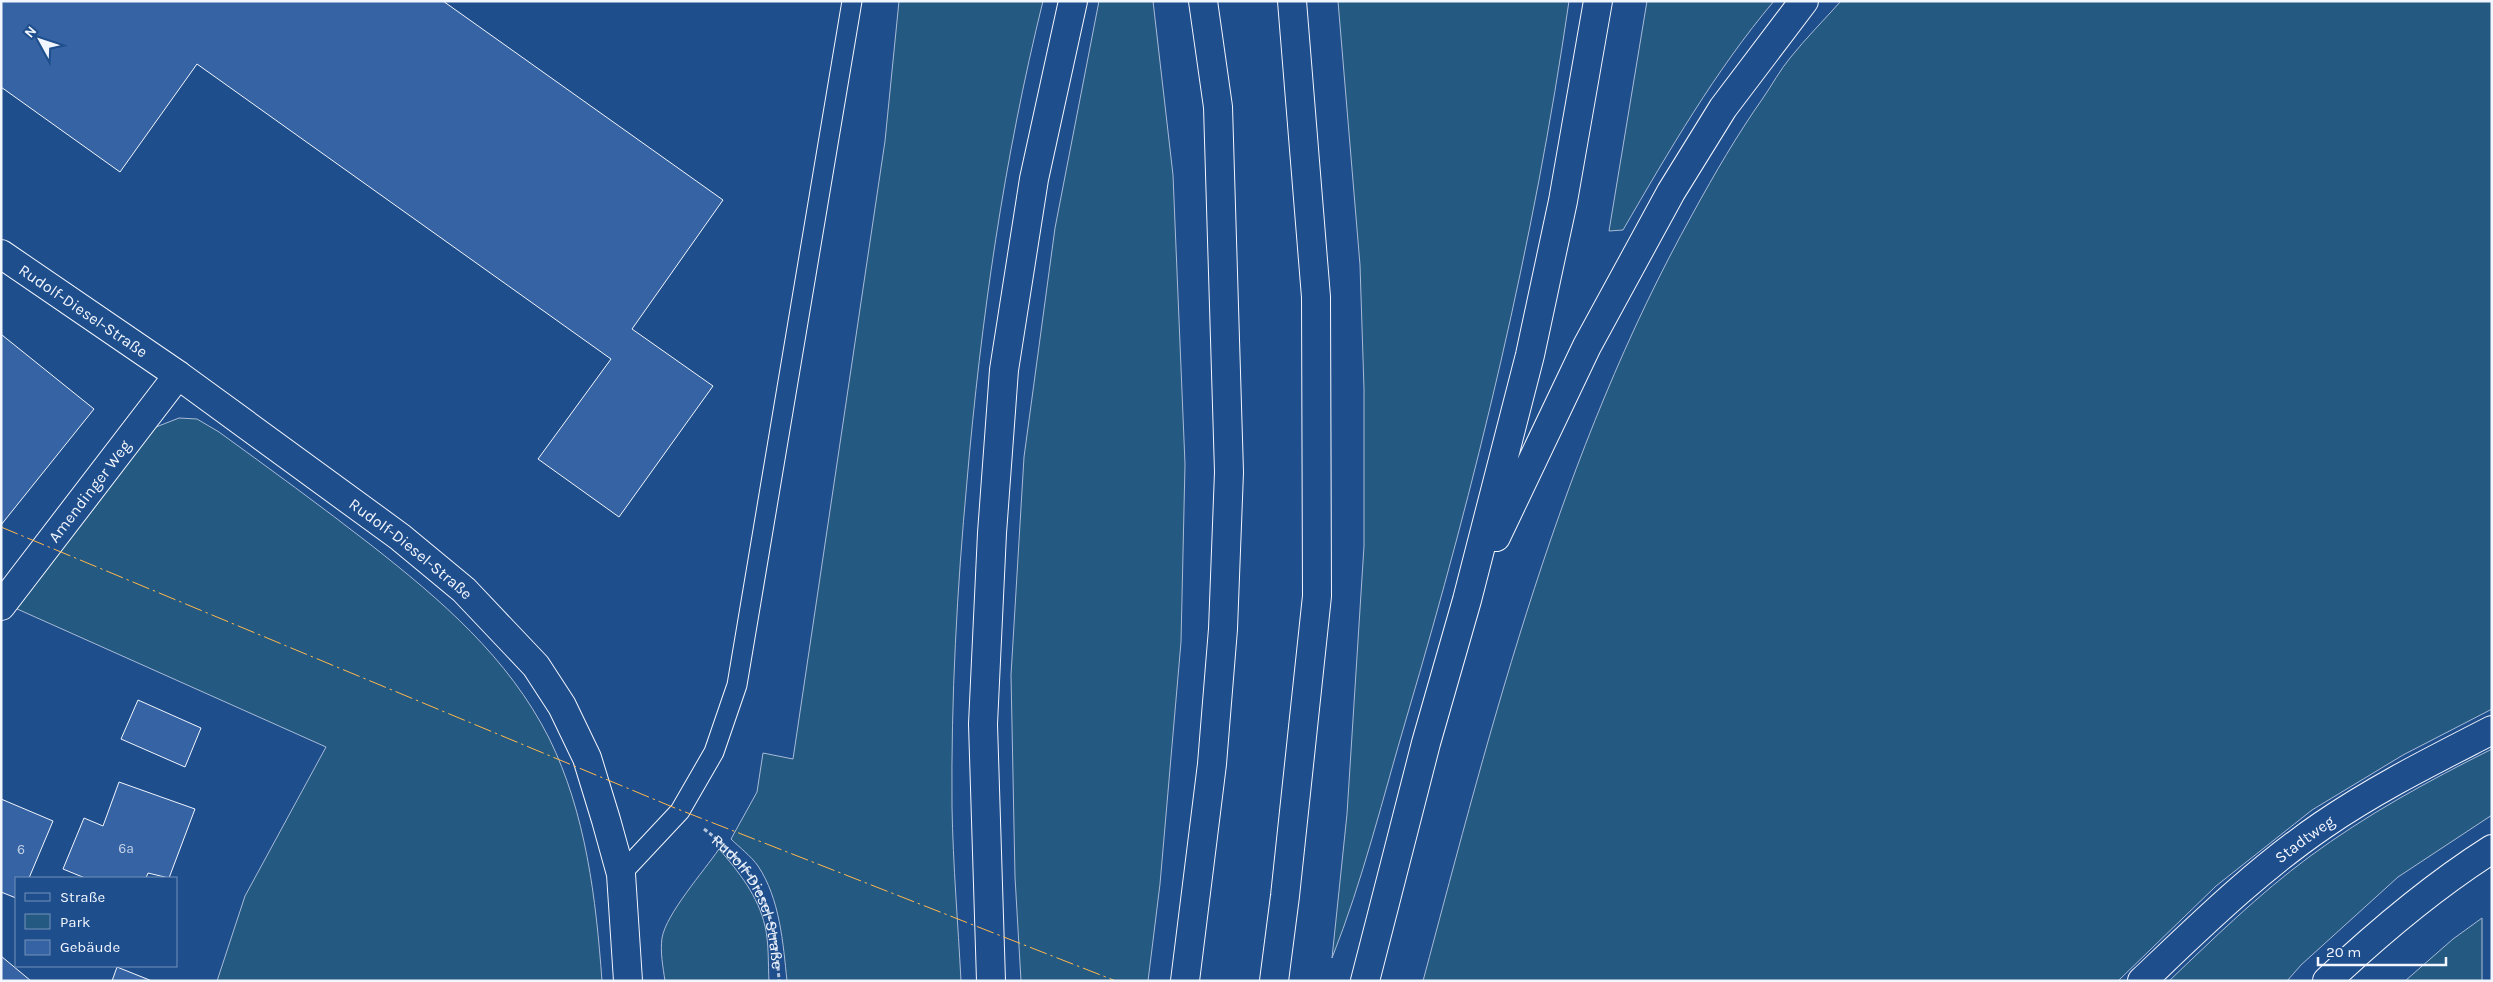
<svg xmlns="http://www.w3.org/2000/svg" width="2493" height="982" font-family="Karla,sans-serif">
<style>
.green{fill:#245a82;stroke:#a8bbd7}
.building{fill:#3563a3;stroke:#f2f6ff}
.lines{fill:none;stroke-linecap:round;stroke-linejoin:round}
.service-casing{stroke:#f2f6ff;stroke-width:21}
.minor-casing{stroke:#f2f6ff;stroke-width:30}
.tertiary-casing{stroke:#f2f6ff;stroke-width:30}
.motorway-casing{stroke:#f2f6ff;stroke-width:30}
.path{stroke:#b3c4dc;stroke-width:3;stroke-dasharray:4 2.5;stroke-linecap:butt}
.service{stroke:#1f4e8c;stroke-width:19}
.minor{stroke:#1f4e8c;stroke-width:28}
.tertiary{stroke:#1f4e8c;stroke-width:28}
.motorway{stroke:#1f4e8c;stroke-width:28}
.power{stroke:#ffb74d;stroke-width:1;stroke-dasharray:18 4 2.5 4;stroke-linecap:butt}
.labels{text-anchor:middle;stroke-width:4;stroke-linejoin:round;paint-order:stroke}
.number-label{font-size:14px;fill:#c3d1e8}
.street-label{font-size:16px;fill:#f2f6ff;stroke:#1f4e8c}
</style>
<rect width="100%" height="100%" fill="#1f4e8c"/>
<!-- green -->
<path class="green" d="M899,1H1043C1004,159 981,320 967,481C957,589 951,698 952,807C953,865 958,923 961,981H787C783,943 780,899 758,866C751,856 739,847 731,839L757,792L763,753L793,759L885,141Z
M1099,1H1153L1173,175L1185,464L1181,642L1160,884L1148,981H1021L1015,877L1011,675L1024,457L1055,228Z
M1338,1H1569C1534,243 1476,483 1407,716C1383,797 1363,880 1332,958L1347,814L1364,546V389L1360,265Z
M1647,1H1774C1715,71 1669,151 1623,230L1609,231Z
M1841,1H2492V709L2403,755L2312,810L2216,886L2118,981H1423C1493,719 1560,452 1693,213C1715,173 1737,135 1763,98C1772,85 1780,70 1790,58C1806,38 1824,20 1841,1Z
M179,418L197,419L219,432C270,469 321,506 371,545C441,600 508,657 549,738C586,813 596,899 602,981H217L245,896L326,747L15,608L151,429Z
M2492,749V815L2398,877L2301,965L2287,981H2169C2214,938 2259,894 2309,857C2366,815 2428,781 2492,749Z
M719,849C739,872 758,896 765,926C769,943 768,963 769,981H665C663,967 660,952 662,938C666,914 704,871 719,849Z
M2482,918V981H2405L2453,939Z"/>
<!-- building -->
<path class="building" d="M1,1H443L723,200L632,329L713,386L619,517L538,459L611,359L197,64L120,172L1,87Z
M2,335L94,409L1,525V336Z
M138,700L201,728L185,767L121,739Z
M119,782L195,809L169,878L148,873L146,878H85L63,869L84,818L103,826Z
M1,799L53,821L29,878H16V898L1,892Z
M1,956L31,981H1Z
M117,967L152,981H112Z"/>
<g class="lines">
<defs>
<path id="service" d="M621,874L680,811L714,752L737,685L852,1"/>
<g id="minor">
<path id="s2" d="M1,254L178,375L400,537L464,590L536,666L562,706L587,758L606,820L621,874L628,981"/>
<path id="s3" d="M1,606L178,375"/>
<path id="s4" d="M2142,981C2200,926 2257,870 2323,825C2377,788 2434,760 2492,730"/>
</g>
<path id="tertiary" d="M2327,981C2379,932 2432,887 2492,849"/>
<path id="motorway" d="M1496,537L1587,346L1671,192L1723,108L1804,1
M991,981L983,724L992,533L1004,370L1034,179L1073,1
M1185,981L1212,764L1223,629L1229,472L1218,107L1203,1
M1274,981L1285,896L1317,596L1316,297L1292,1
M1365,981L1426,743L1467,600L1530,355L1563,201L1598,1"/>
</defs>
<!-- service casing -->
<use href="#service" class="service-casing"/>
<!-- minor casing -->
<use href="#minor" class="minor-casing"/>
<!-- tertiary casing -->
<use href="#tertiary" class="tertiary-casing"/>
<!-- motorway casing -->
<use href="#motorway" class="motorway-casing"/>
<!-- path -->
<path class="path" id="s1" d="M704,829C762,873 775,910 779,981"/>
<!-- service -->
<use href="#service" class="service"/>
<!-- minor -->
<use href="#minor" class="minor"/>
<!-- tertiary -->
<use href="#tertiary" class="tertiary"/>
<!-- motorway -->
<use href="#motorway" class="motorway"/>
<!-- power -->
<path class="power" d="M1,527L675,808L1116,981"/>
</g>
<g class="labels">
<!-- number labels -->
<g class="number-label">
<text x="126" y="853">6a</text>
<text x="21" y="854">6</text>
</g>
<!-- street labels -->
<g class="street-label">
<text dy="6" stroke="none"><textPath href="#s2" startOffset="100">Rudolf-Diesel-Straße</textPath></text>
<text dy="6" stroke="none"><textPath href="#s3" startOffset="145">Amendinger Weg</textPath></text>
<text dy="6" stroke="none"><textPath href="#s2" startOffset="505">Rudolf-Diesel-Straße</textPath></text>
<text dy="6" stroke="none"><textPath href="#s4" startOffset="216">Stadtweg</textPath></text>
<text dy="6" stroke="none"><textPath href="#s1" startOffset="89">Rudolf-Diesel-Straße</textPath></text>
</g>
</g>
<!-- border -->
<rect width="2493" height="982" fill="none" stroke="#f2f6ff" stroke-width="5"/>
<!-- legend -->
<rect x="15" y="877" width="162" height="90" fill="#1f4e8c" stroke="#7391ba"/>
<rect x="25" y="893" width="25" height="8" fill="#1f4e8c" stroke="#7391ba"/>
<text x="60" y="902" font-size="15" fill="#f2f6ff">Straße</text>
<rect x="25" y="914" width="25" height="15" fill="#245a82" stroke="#7391ba"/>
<text x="60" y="927" font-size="15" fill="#f2f6ff">Park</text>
<rect x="25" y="940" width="25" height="15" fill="#3563a3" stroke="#7391ba"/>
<text x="60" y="952" font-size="15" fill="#f2f6ff">Gebäude</text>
<!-- north arrow -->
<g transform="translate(40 40) rotate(310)" stroke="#1f4e8c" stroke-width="4" paint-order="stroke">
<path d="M0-4L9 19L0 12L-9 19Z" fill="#f2f6ff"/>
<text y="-8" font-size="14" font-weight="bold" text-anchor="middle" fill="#f2f6ff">N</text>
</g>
<!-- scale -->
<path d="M2318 957v8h128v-8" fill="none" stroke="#f2f6ff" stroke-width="2.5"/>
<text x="2326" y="957" font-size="15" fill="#f2f6ff" stroke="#1f4e8c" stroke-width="4" paint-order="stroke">20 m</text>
</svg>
